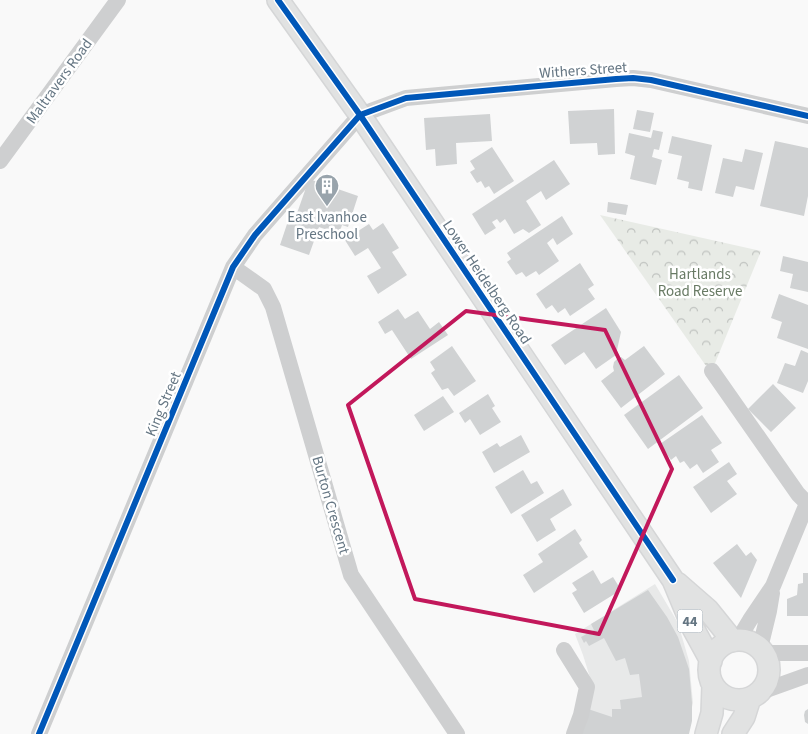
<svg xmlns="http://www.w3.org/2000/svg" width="808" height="734" font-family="'Source Sans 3',sans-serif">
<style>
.built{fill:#e8e9e9}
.park{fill:url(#park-crowns)}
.building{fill:#d0d2d3}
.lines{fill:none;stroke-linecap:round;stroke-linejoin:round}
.major-casing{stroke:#d5d6d7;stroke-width:24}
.minor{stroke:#cecfd0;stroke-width:16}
.major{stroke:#e1e2e2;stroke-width:21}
.cycleway-casing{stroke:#fff;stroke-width:9}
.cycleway{stroke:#0057b8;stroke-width:6}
.marked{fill:none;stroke:#c2185b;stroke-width:4;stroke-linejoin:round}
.labels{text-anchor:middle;stroke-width:5;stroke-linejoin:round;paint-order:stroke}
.shield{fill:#fff;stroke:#939fa8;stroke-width:1}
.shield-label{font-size:14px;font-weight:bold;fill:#657683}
.street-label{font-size:15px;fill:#657683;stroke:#fff}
.poi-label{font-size:15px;fill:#657683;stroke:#fff}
.park-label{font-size:15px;fill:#687a64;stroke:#fff}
</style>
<defs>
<pattern id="park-crowns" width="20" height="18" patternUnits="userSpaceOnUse" patternTransform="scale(1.25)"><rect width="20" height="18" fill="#e8ebe6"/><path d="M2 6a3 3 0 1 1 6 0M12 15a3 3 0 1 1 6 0" fill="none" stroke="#c0c3c0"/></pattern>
</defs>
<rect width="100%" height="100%" fill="#f9f9f9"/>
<!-- built -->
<path class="built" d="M655,584L678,623L689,661L693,703L685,734H576L592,684L583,655L575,634Z"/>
<!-- park -->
<path class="park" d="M600,215L761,251L711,373Z"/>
<!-- building -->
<path class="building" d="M614,109L615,154L598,155L597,143L570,144L568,111Z
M637,110L654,113L650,132L633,129Z
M490,114L492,141L456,143L457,164L436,166L435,149L426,150L424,118Z
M653,130L663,132L659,150L654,149L652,157L662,160L656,185L630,179L635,156L625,153L629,133L651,138Z
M672,136L712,145L702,191L688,188L689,182L677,179L682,156L668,153Z
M775,141L808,148V196L804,216L760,206Z
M492,147L514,181L494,194L489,186L485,188L481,181L477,183L470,172L475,169L470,161Z
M745,149L763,153L754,190L736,186L733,197L715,193L723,158L742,162Z
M554,160L570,184L546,200L541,191L526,201L541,225L529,233L523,229L514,234L505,219L500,223L497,219L492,222L496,228L485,235L472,214Z
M309,179L358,196L348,227L342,225L339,234L319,227L309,255L280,245L289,218L295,219Z
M608,202L628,205L626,215L607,212Z
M562,216L573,234L557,245L553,238L547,243L559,261L539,275L536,271L526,277L522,272L516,275L507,262L511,259L507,253Z
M383,223L399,248L392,252L407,275L378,294L367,276L381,268L368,248L355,256L343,237L355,228L358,231L369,224L373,230Z
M783,256L808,262V292L790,288L793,274L780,271Z
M580,263L594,285L588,289L595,299L570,316L565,308L558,313L552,305L546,309L536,294Z
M779,294L808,305V349L777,338L782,322L771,318Z
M606,308L621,332L617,350L614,352L616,355L596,369L584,352L565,365L551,345Z
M398,309L405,319L418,311L430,329L439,322L448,335L411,359L392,330L385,334L378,322Z
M452,346L476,381L454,396L448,388L442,390L431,373L435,370L430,362Z
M644,346L665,374L621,408L601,381L614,371L613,367L614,362L617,359L621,357L625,360Z
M801,350L808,353V381L803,393L777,383L785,363L795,366Z
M679,375L703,408L648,449L624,415Z
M773,384L796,408L771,432L748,409Z
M488,394L495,406L492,408L501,422L480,435L470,419L465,423L459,413Z
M443,396L454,412L424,431L414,415Z
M702,415L722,443L711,450L719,462L703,473L697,464L690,469L684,461L680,463L676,456L671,460L660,444Z
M521,435L530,452L494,473L482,452L497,443L500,447Z
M729,462L737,474L727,481L737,494L711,513L693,487Z
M523,470L531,484L537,481L544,493L511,514L495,487Z
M563,489L572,505L550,519L556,530L537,542L521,515Z
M575,529L582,540L579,543L588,557L534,593L523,575L543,562L538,554Z
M737,544L746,556L751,552L757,560L741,598L713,563Z
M593,570L601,584L613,577L621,590L584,613L572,593L577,590L572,583Z
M803,573H808V616H787V599L797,595L798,584L803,583Z
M648,590L667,617L678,637L689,669L692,703V721L689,734H579L588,709L612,717V709H621L620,700L642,697L639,674L630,675L625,658L616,661L604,638L589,646L586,641L584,643L581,637L594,630L591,624Z
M808,709V724L805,722L804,715L805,711Z"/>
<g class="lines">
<defs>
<path id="major" d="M278,0L360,115L673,580L693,628L711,661
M677,583L708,610L733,641
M709 670a30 30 0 1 1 60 0a30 30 0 1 1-60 0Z
M706,734L712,713L713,685
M733,734L744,717L750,698"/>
</defs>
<!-- major casing -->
<use href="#major" class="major-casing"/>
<!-- minor -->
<path class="minor" d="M0,161L118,0
M233,267L264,289L273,307L351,575L457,734
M712,371L798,494L807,503
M738,640L750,620L773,586L808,501
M760,648L769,611L772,593
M564,650L587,687L581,715L574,734
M764,653H808
M758,693L808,675
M39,734L233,267L255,235L360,115L406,98L616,79L633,78L651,80L808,116"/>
<!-- major -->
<use href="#major" class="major"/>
<defs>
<path id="cycleway" d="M278,0L360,115L673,580
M39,734L233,267L255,235L360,115L406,98L616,79L633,78L651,80L808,116"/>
</defs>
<!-- cycleway casing -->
<use href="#cycleway" class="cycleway-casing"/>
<!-- cycleway -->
<use href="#cycleway" class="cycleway"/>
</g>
<!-- marked area -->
<path class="marked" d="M466,311L605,330L672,469L599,634L415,599L348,405Z"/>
<!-- icons -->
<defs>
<symbol id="building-pin" viewBox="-11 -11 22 30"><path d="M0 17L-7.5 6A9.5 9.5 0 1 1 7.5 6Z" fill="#99a4ac" stroke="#fff"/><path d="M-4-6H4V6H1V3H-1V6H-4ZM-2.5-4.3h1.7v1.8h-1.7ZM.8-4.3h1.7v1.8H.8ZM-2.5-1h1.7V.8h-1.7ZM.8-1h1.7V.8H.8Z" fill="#fff"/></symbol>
</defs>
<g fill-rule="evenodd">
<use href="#building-pin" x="313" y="172" width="28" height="38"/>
</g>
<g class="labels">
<!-- shield labels -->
<rect class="shield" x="677.5" y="609.5" width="25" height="23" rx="4"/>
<g class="shield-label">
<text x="690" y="626">44</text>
</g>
<!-- street labels -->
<g class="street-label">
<text transform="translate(583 70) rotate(-4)" y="5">Withers Street</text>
<text transform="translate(59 81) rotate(-54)" y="5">Maltravers Road</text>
<text transform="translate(487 282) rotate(56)" y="5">Lower Heidelberg Road</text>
<text transform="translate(163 404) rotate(-67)" y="5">King Street</text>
<text transform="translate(331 505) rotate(74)" y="5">Burton Crescent</text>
</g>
<!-- poi labels -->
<g class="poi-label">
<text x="327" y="222">East Ivanhoe<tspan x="327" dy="17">Preschool</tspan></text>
</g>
<!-- park labels -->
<g class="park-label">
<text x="700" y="279">Hartlands<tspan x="700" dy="17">Road Reserve</tspan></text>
</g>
</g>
</svg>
